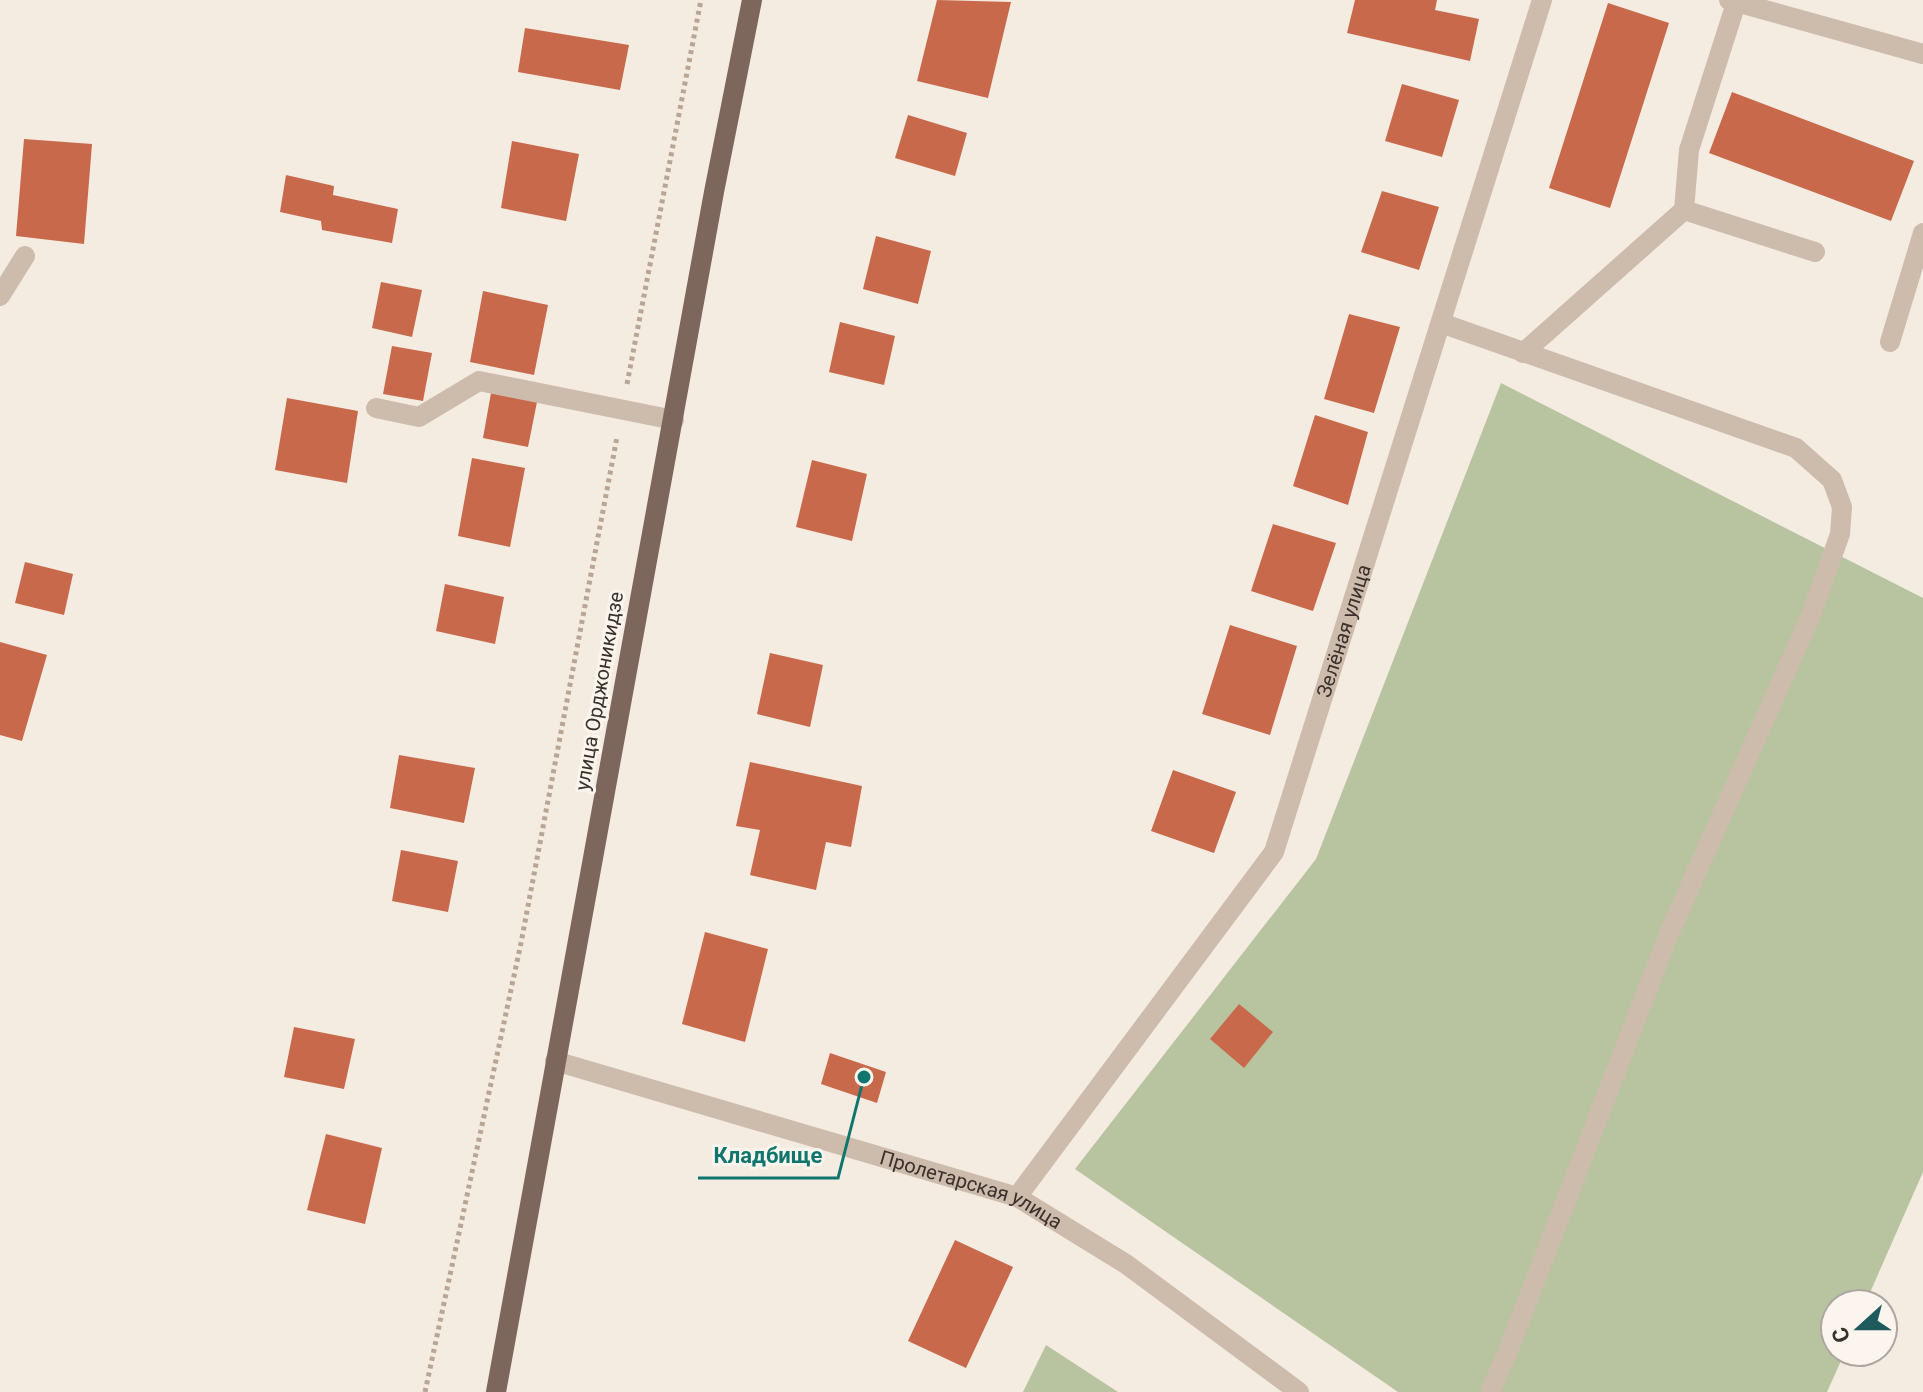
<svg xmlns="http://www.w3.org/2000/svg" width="1923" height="1392" font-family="Roboto,sans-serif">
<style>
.green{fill:#b8c4a0}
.building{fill:#c8694b}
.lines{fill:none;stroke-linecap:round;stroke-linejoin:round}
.path{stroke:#b9a596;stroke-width:5;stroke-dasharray:4 4;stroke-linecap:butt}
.minor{stroke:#cdbbac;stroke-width:20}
.major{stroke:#7d675c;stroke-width:20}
.labels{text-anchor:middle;stroke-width:6;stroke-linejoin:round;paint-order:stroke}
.street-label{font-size:20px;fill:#3b302b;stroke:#fbf5ee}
.leader{fill:none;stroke:#0f766e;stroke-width:3}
.callout-dot{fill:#0f766e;stroke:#fbf5ee;stroke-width:3}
.callout-label{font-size:22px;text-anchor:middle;font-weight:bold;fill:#0f766e;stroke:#fbf5ee;stroke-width:6;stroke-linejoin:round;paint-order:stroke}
</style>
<rect width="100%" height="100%" fill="#f4ebe1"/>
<!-- green -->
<path class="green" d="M1501,383L1923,598V1172L1865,1304H1835V1352H1845L1827,1392H1398L1075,1169L1316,859Z
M1046,1345L1118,1392H1023Z"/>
<!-- building -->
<path class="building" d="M937,0L1011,2L988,98L917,81Z
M1355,0H1437L1435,10L1479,19L1470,61L1347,33Z
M1608,3L1669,23L1610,208L1549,188Z
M525,28L629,45L620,90L518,72Z
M1402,84L1459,100L1442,157L1385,141Z
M1732,92L1914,161L1891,221L1709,153Z
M908,115L967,133L955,176L895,158Z
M24,139L92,144L84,244L16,236Z
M512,141L579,154L566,221L501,208Z
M286,175L334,186L333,195L398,209L392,243L322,230L321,221L280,212Z
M1382,191L1439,207L1419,270L1361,252Z
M876,236L931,251L918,304L863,289Z
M381,282L422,290L412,337L372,328Z
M483,291L548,305L534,375L470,362Z
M1349,314L1400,327L1374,413L1324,399Z
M840,322L895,336L884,385L829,372Z
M392,346L432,353L423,401L383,394Z
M491,393L537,402L528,447L483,438Z
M287,398L358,411L347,483L275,470Z
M1315,415L1368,432L1348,505L1293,486Z
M472,458L525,468L510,547L458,536Z
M812,460L867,474L852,541L796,527Z
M1273,524L1336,543L1313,611L1251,591Z
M25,562L73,574L64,615L15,603Z
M445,584L504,597L495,644L436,631Z
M1230,625L1297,646L1270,735L1202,714Z
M0,642L47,655L22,741L0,735Z
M770,653L823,665L810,727L757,714Z
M399,755L475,768L464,823L390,808Z
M750,762L862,786L851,847L826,842L816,890L750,875L760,830L736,826Z
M1173,770L1236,792L1214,853L1151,831Z
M401,850L458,861L448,912L392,901Z
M705,932L768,949L745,1042L682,1024Z
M1239,1004L1273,1032L1244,1068L1210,1039Z
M294,1027L355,1039L344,1089L284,1077Z
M830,1053L886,1072L877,1103L821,1084Z
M326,1134L382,1148L365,1224L307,1210Z
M955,1240L1013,1267L966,1368L908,1341Z"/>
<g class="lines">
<!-- path -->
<path class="path" d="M627,384L701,0
M425,1392L521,943L617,437"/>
<!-- minor -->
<g class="minor">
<path d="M1729,0L1923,54"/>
<path d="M1737,0L1689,150L1684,210L1815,252"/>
<path d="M0,296L25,256"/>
<path d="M1441,323L1796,448L1832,480L1842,507L1840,534L1811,615L1668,936L1508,1351L1490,1392"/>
<path d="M1890,342L1923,233"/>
<path d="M1523,353L1684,210"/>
<path d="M376,408L419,417L479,381L674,420"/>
<path id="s1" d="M555,1061L1017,1197L1126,1264L1299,1392"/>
<path id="s2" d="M1017,1197L1274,852L1542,0"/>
</g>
<!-- major -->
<path class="major" d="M496,1392L714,192L752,0"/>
</g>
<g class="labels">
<!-- street labels -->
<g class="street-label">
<text dy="7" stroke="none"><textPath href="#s2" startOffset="662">Зелёная улица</textPath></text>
<text transform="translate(599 691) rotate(-80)" y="7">улица Орджоникидзе</text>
<text dy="7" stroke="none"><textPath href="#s1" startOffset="436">Пролетарская улица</textPath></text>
</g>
</g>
<!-- callouts -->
<path class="leader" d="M864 1077L838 1178H698"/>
<circle class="callout-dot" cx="864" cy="1077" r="8"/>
<g class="callout-label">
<text x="768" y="1163">Кладбище</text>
</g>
<!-- north arrow -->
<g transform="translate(1859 1328) rotate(249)"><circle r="38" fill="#fbf5ee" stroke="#aea6a0" stroke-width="2"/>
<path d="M0-6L14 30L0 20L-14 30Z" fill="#1f5a5e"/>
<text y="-12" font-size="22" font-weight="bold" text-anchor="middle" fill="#3b302b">С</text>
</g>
</svg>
